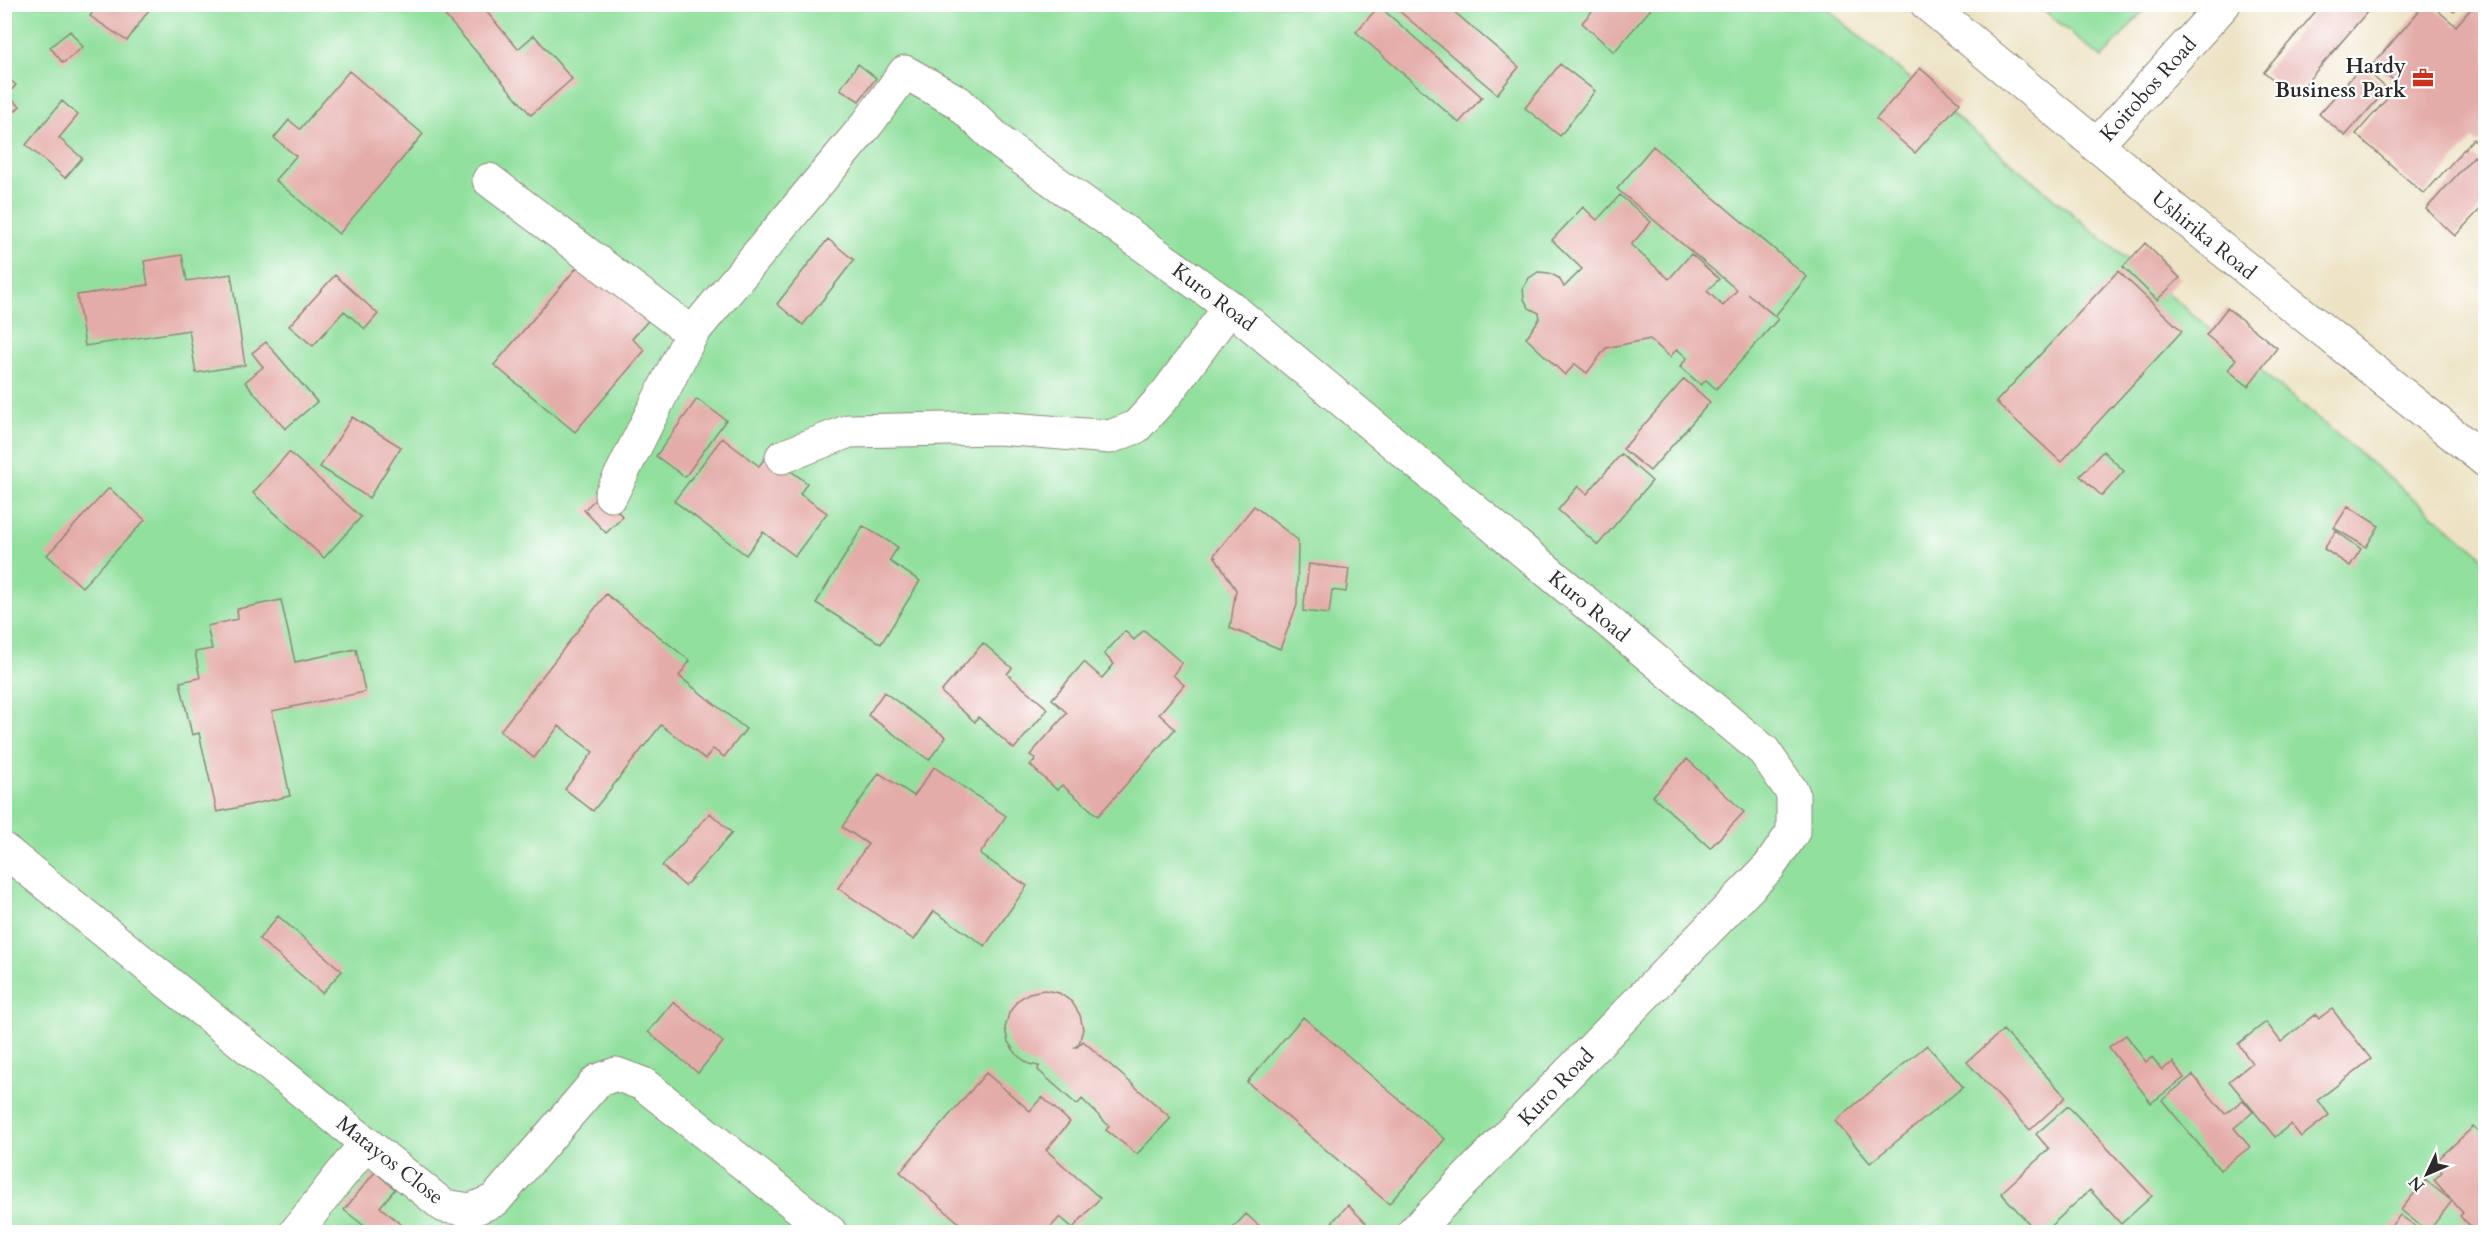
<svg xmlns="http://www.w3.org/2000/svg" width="2490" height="1237" font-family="Cardo,serif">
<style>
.green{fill:#91e09e;stroke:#5e8664;stroke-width:1.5}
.building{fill:#e4aca8}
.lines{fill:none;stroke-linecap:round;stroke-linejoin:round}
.minor-casing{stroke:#8c8778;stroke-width:35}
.minor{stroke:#fff;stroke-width:33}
.labels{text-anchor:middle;stroke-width:4.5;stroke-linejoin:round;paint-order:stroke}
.poi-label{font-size:21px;font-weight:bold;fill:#2b2b2b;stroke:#fff;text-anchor:end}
.street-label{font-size:21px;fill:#2b2b2b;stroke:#fff}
</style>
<rect width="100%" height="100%" fill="#fff"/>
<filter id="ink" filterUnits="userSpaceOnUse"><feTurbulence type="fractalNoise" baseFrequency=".0167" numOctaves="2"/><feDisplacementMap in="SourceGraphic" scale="12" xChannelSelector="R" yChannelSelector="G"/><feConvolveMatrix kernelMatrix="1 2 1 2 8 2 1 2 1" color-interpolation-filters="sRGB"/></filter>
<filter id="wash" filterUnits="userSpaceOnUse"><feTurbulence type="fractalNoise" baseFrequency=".008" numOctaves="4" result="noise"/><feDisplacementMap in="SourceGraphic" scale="24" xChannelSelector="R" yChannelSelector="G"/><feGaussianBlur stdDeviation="1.35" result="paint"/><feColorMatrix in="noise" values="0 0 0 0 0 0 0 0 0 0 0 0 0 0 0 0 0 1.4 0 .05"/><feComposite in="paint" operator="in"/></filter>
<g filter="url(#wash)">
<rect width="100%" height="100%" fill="#ede3c4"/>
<!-- green -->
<path class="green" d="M5,5H1822L2485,558V1232H5Z
M2037,5H2148L2102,58Z"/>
<g id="blocks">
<!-- building -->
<path class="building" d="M98,4H115L122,9L126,4H153L127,41L90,16Z
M435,4H480L518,49L534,35L572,79L531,115Z
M1391,4H1445L1519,67L1497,94Z
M1598,4H1655L1614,52L1582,23Z
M2322,4H2374L2294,97L2264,72Z
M2425,4H2430L2456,26L2475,4H2486V136L2479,144L2473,139L2424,194L2356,134L2399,85L2374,63Z
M2446,5H2461L2454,12Z
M1379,6L1482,97L1459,123L1356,32Z
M70,31L83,47L63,63L50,47Z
M858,64L876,78L859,101L840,89Z
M1560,64L1595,91L1560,136L1525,108Z
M2362,66L2387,89L2345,136L2319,114Z
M1920,68L1960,103L1915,153L1876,119Z
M349,71L423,134L339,234L275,180L296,156L274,138L289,120L300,129Z
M4,75L16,85L7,95L20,106L4,123Z
M62,101L78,115L59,138L82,158L65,178L26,145Z
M1653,146L1807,277L1775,316L1747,293L1778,319L1716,389L1706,380L1701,385L1680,367L1687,358L1677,349L1670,357L1650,339L1606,348L1587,373L1575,364L1565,375L1526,338L1540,318L1539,313L1529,308L1524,299L1523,288L1529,278L1538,272L1549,273L1559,278L1564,287L1582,269L1552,240L1583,207L1597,220L1620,195L1651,222L1631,245L1669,279L1691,254L1719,279L1707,291L1723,306L1737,290L1617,189Z
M2474,156L2486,167V203L2455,236L2426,209Z
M828,239L854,260L803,325L777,304Z
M2145,243L2180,278L2157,300L2123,267Z
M182,255L187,281L231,274L245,365L196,373L189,330L85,346L77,295L148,285L144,261Z
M585,258L653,315L632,339L645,350L575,432L494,365Z
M2118,271L2182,331L2061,462L1996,402Z
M335,275L378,314L365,329L344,311L313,346L289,326Z
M2227,308L2277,348L2248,386L2228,370L2236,359L2206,335Z
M266,342L317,402L285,429L245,382L263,367L252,353Z
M1684,379L1710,402L1650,471L1623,449Z
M697,399L726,420L685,477L656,456Z
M352,417L401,447L369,498L320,467Z
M722,438L759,466L768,454L807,483L800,494L827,513L795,556L763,532L746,555L674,501Z
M2103,451L2124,471L2102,496L2080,476Z
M289,452L361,517L324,558L253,493Z
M1621,454L1652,481L1598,545L1558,510L1578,486L1587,494Z
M109,488L145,520L82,587L47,555Z
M601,494L623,517L606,533L584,510Z
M1254,506L1298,540L1297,605L1280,649L1230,628L1236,590L1214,555Z
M2348,506L2379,526L2366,547L2334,528Z
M863,526L898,547L889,561L920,581L881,644L816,603Z
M2336,531L2361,549L2350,566L2324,549Z
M1309,564L1349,569L1346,592L1332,590L1329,614L1303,611Z
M606,594L690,661L679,676L746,729L724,757L713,749L705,759L661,725L593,811L565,789L593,752L559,726L534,758L500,731Z
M281,600L295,662L356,649L365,692L272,711L290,796L217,812L199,733L192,735L180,682L200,678L195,652L212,649L207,626L238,619L237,609Z
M1144,630L1182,663L1173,675L1184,685L1159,714L1175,729L1098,816L1062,785L1057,790L1030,765L1036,759L1030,755L1067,713L1052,699L1084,662L1102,678L1114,664L1104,654L1125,631L1134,640Z
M983,643L1012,668L1007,674L1048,709L1014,749L978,717L975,722L941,692Z
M884,692L946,737L929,760L868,715Z
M1687,759L1744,812L1710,848L1653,796Z
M934,767L1006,816L980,854L1027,886L985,946L934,911L914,940L838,888L868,844L842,827L879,773L914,796Z
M710,813L732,833L685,886L662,866Z
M278,916L342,971L322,993L259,939Z
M1044,990L1059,993L1072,1002L1080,1015L1083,1029L1079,1044L1075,1047H1077L1083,1041L1171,1118L1137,1154L1106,1130L1109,1126L1082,1099L1077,1105L1038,1070L1039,1066L1029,1064L1017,1055L1008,1042L1005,1028L1009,1013L1017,1001L1029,993Z
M673,1002L723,1042L698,1073L648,1032Z
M2332,1009L2371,1059L2318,1100L2329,1115L2301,1137L2291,1124L2275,1137L2229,1081L2252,1063L2238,1044L2266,1022L2281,1042L2316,1014L2319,1018Z
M1303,1017L1445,1139L1389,1204L1247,1082Z
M2003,1030L2066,1097L2030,1130L1967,1062Z
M2126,1035L2146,1062L2152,1057L2162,1070L2173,1062L2184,1078L2151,1103L2109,1047Z
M1927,1045L1963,1087L1870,1163L1835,1121Z
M986,1073L1030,1111L1042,1097L1070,1122L1046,1150L1100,1198L1073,1228L1060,1217L1046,1232H970L900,1172Z
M2193,1075L2225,1114L2243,1100L2253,1112L2234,1128L2250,1147L2220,1170L2162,1100Z
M2068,1106L2152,1196L2121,1224L2090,1190L2044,1232H2037L2001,1193L2049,1149L2036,1134Z
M2473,1127L2486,1140V1232H2475L2460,1216L2463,1213L2434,1180L2442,1172L2434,1163Z
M375,1172L395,1189L380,1207L408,1230L407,1232H372L344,1210Z
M2425,1180L2452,1201L2428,1232L2401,1210Z
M1348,1205L1366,1223L1357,1232H1323Z
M1246,1214L1266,1232H1229Z
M2400,1215L2423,1232H2386Z"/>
</g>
</g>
<g filter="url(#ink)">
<use href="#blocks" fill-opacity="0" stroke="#8c8778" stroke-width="1.5"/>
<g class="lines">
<defs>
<path id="minor" d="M1927,4L2218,246L2486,461
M2096,146L2224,4
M489,180L692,333
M782,457L849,431L999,428L1110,437L1136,427L1167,393L1230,307
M611,495L692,333L868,123L905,72L958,102L1002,144L1230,307L1764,751L1793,793V832L1769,867L1414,1232
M4,850L444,1206L471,1210L495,1200L597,1081L616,1074L643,1084L830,1232
M296,1232L366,1143"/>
</defs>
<!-- minor casing -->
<use href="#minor" class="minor-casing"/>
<!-- minor -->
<use href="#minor" class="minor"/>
</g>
</g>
<!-- icons -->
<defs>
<symbol id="office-bare" viewBox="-9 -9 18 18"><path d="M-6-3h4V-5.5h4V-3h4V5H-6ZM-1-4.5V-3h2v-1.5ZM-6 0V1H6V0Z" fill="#c8321e" stroke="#fff" stroke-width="2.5" paint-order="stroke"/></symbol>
</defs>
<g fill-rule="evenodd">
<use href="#office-bare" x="2408" y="63" width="30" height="30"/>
</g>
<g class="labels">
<!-- poi labels -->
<g class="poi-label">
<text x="2406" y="73">Hardy<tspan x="2406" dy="24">Business Park</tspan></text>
</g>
<!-- street labels -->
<g class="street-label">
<text transform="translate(2148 89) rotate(-48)" y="7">Koitobos Road</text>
<text transform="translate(2204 235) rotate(39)" y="7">Ushirika Road</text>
<text transform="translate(1214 297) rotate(37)" y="7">Kuro Road</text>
<text transform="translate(1589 606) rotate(40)" y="7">Kuro Road</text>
<text transform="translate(1556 1087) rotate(-46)" y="7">Kuro Road</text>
<text transform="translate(390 1160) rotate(38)" y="7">Matayos Close</text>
</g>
</g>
<!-- margin -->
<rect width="2490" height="1237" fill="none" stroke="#fff" stroke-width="24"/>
<!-- north arrow -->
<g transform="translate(2427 1174) rotate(226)" stroke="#ffffff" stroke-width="4.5" paint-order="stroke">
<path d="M0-4.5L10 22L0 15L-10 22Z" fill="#2b2b2b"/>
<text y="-9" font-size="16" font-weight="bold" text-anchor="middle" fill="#2b2b2b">N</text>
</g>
</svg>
